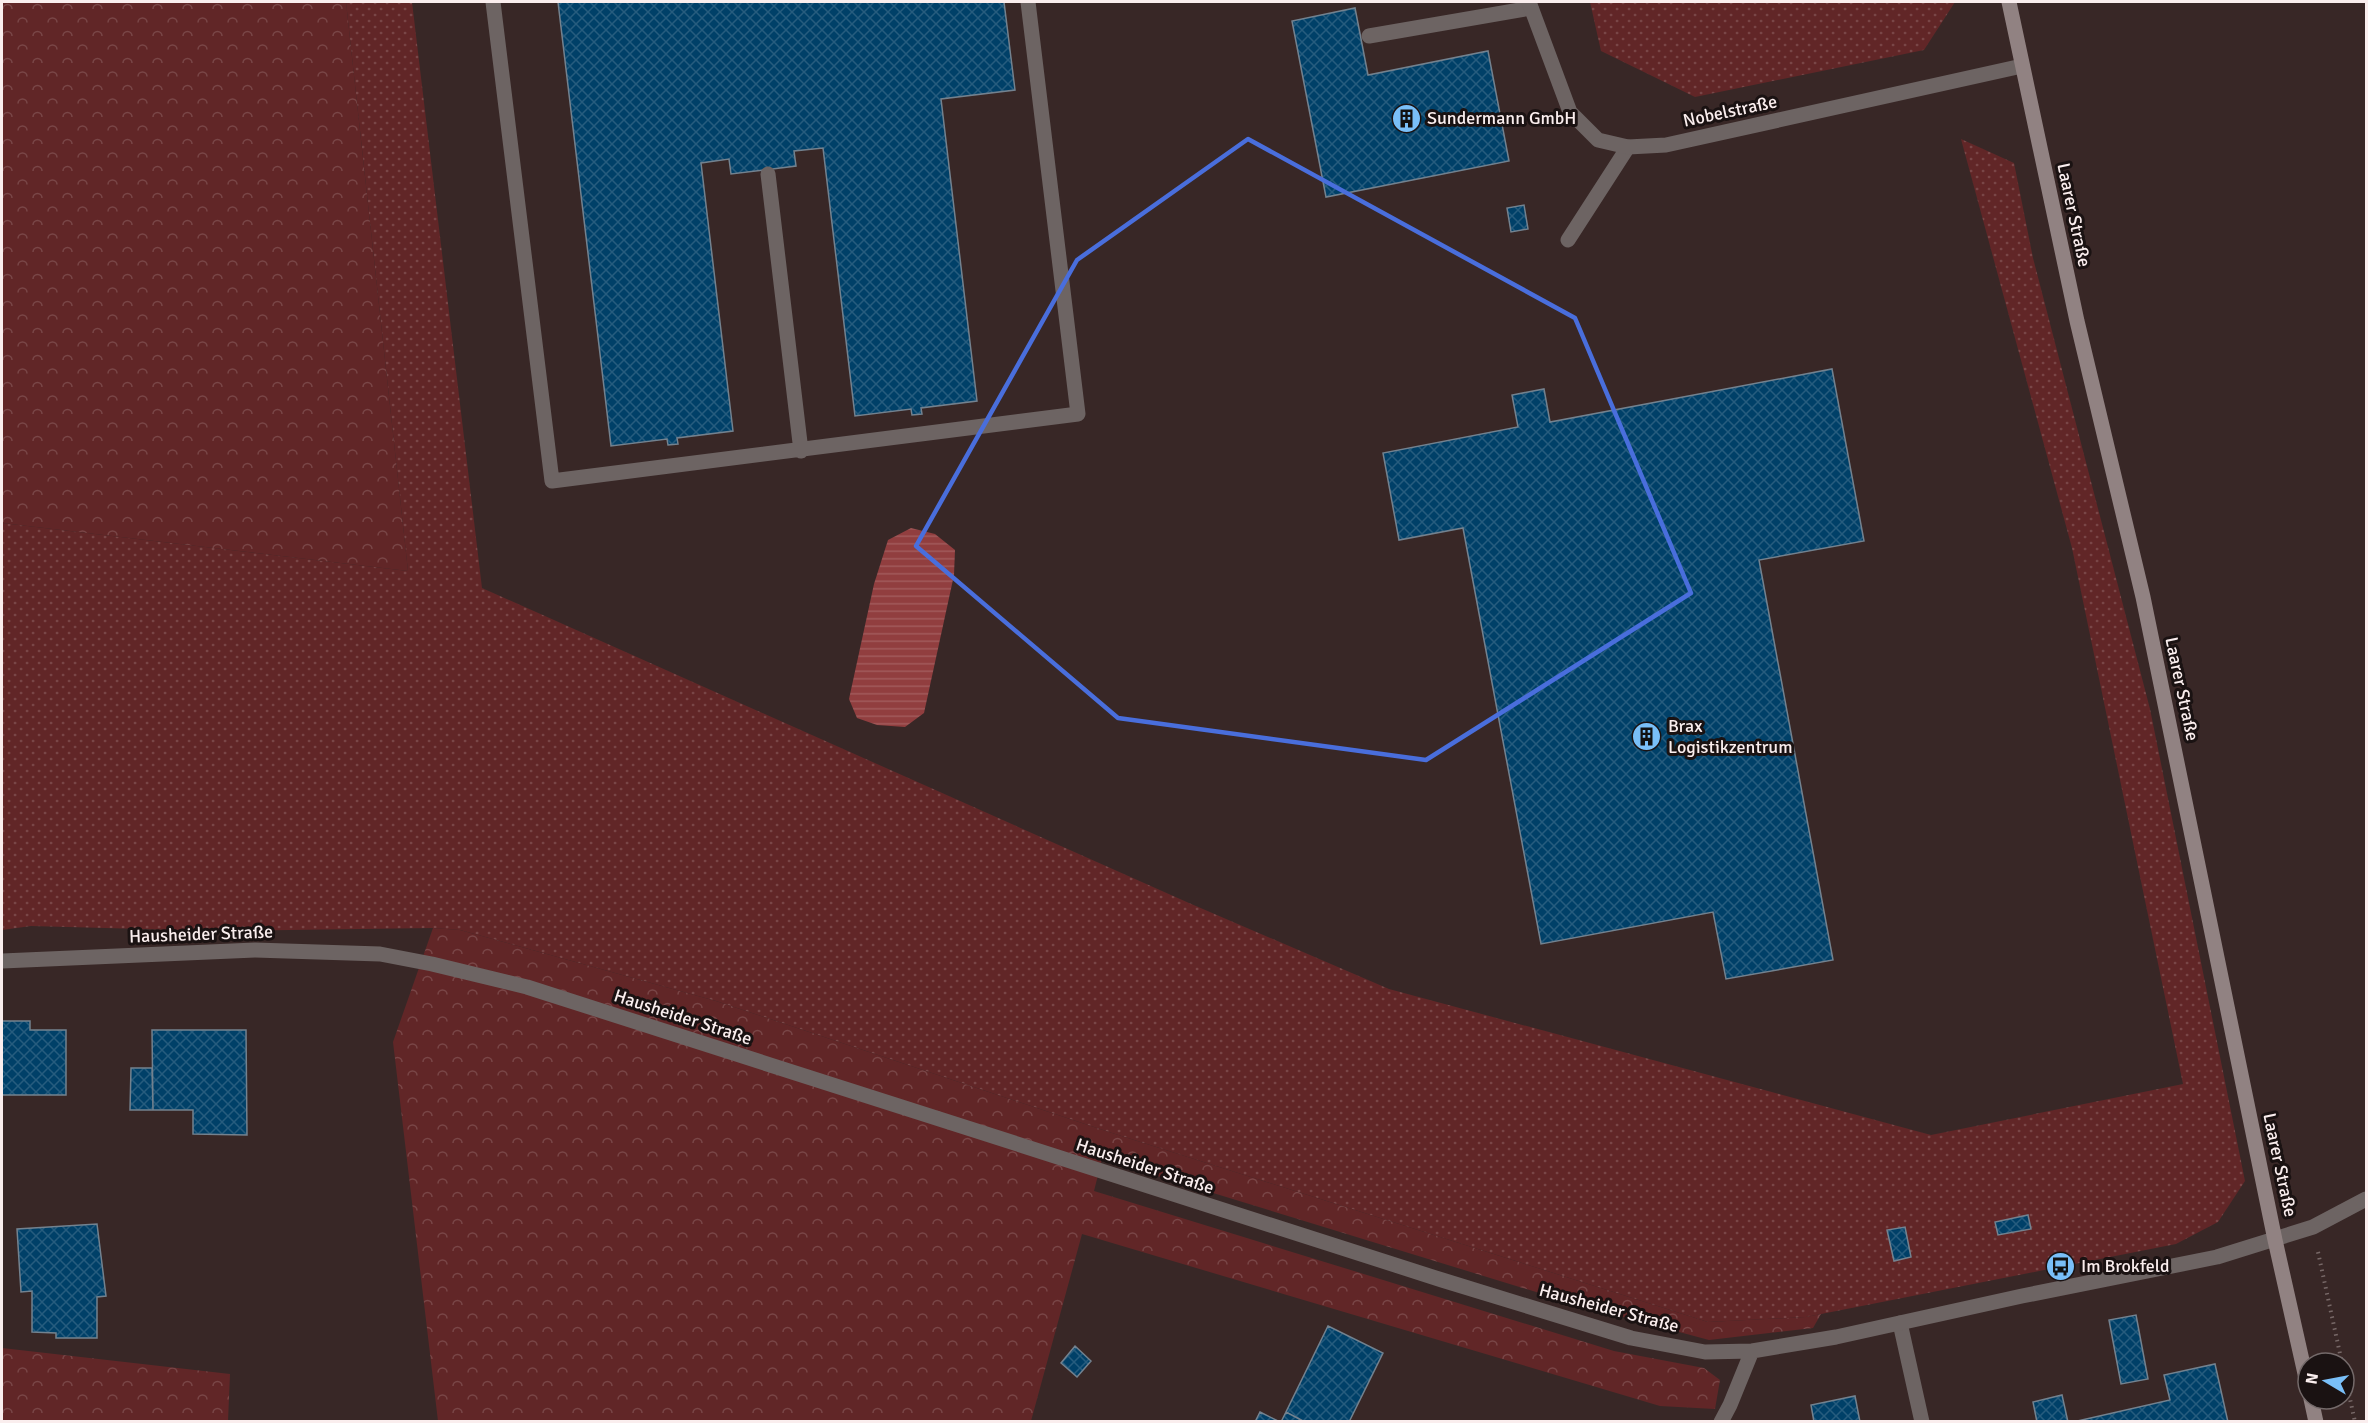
<svg xmlns="http://www.w3.org/2000/svg" width="2368" height="1423" font-family="Signika,sans-serif">
<style>
.grass{fill:url(#grass-dots)}
.forest{fill:url(#forest-crowns)}
.water{fill:url(#water-rules)}
.building{fill:url(#building-cross-hatch);stroke:#73828f;stroke-width:1.5}
.lines{fill:none;stroke-linecap:round;stroke-linejoin:round}
.path{stroke:#776867;stroke-width:4;stroke-dasharray:1.5 4.5;stroke-linecap:butt}
.service{stroke:#6d6463;stroke-width:15}
.minor{stroke:#6d6463;stroke-width:15}
.secondary{stroke:#918282;stroke-width:15}
.marked{fill:none;stroke:#496edc;stroke-width:4.5;stroke-linejoin:round}
.labels{text-anchor:middle;stroke-width:6;stroke-linejoin:round;paint-order:stroke}
.street-label{font-size:18px;fill:#faeeee;stroke:#1a1212}
.poi-label{font-size:18px;fill:#faeeee;stroke:#1a1212;text-anchor:start}
</style>
<defs>
<pattern id="grass-dots" width="8" height="8" patternUnits="userSpaceOnUse" patternTransform="scale(1.5)"><rect width="8" height="8" fill="#612627"/><path d="M2 2h.1M6 6h.1" fill="none" stroke="#794647" stroke-width="1.8" stroke-linecap="round"/></pattern>
<pattern id="forest-crowns" width="20" height="18" patternUnits="userSpaceOnUse" patternTransform="scale(1.5)"><rect width="20" height="18" fill="#612627"/><path d="M2 6a3 3 0 1 1 6 0M12 15a3 3 0 1 1 6 0" fill="none" stroke="#794647"/></pattern>
<pattern id="water-rules" width="6" height="5" patternUnits="userSpaceOnUse" patternTransform="scale(1.5)"><rect width="6" height="5" fill="#913e3f"/><path d="M0 2.5h6" fill="none" stroke="#a15a5b"/></pattern>
<pattern id="building-cross-hatch" width="8" height="8" patternUnits="userSpaceOnUse" patternTransform="scale(1.5)"><rect width="8" height="8" fill="#004068"/><path d="M0 0l8 8M0 8l8-8" fill="none" stroke="#265c7e"/></pattern>
</defs>
<rect width="100%" height="100%" fill="#382726"/>
<!-- grass -->
<path class="grass" d="M346,2H412L482,588L1189,903L1389,989L1931,1135L2183,1084L2072,548L1961,139L2014,163L2033,258L2150,709L2245,1181L2218,1222L2176,1244L1806,1317L1708,1322L1109,1132L716,1001L460,930L433,928L217,931L31,926L2,930V523L408,571Z
M1590,2H1955L1924,50L1695,97L1601,51Z"/>
<!-- forest -->
<path class="forest" d="M2,2H346L408,571L2,523Z
M433,928L460,930L716,1001L1109,1132L1708,1322L1806,1317L1821,1314L1813,1328L1709,1340L1575,1304L1102,1159L1094,1191L1614,1351L1704,1368L1720,1380L1715,1409L1660,1406L1082,1234L1031,1421H438L393,1042Z
M2,1348L230,1374L228,1421H2Z"/>
<!-- water -->
<path class="water" d="M911,528L935,534L955,550L954,575L924,713L905,727L877,725L857,718L849,699L874,584L888,540Z"/>
<!-- building -->
<path class="building" d="M558,2H1004L1015,90L941,99L977,401L921,408L922,414L912,415L911,409L855,416L823,148L794,151L796,166L731,174L729,159L701,163L733,431L677,438L678,444L668,445L667,439L611,446Z
M1355,8L1368,75L1488,51L1509,161L1326,197L1292,21Z
M1524,205L1528,229L1511,232L1507,208Z
M1832,369L1864,541L1759,560L1833,960L1726,979L1713,912L1541,944L1463,528L1399,540L1383,453L1518,427L1512,395L1544,389L1550,422Z
M2,1021H30V1030H66V1095H2Z
M152,1030H246L247,1135L193,1134V1110H153Z
M131,1068H152L153,1110H130Z
M2028,1215L2031,1229L1998,1235L1995,1222Z
M97,1224L106,1296L97,1297V1338H56V1333L32,1332V1291L21,1292L17,1229Z
M1905,1227L1911,1257L1894,1261L1887,1230Z
M2136,1315L2148,1379L2121,1384L2109,1320Z
M1328,1326L1383,1353L1349,1422H1305L1286,1412Z
M1075,1346L1091,1361L1077,1377L1061,1363Z
M2215,1364L2228,1422H2073L2170,1400L2164,1375Z
M2062,1395L2068,1422H2037L2033,1402Z
M1855,1396L1860,1422H1814L1811,1405Z
M1260,1412L1280,1422H1255Z
M1286,1412L1305,1422H1281Z"/>
<g class="lines">
<!-- path -->
<path class="path" d="M2318,1252L2342,1363
M2344,1371L2355,1422"/>
<!-- service -->
<path class="service" d="M493,2L552,481L1078,414L1028,2
M1369,36L1531,8
M768,174L801,451
M1568,240L1628,147
M1900,1323L1922,1422"/>
<!-- minor -->
<path class="minor" d="M1529,2L1570,112L1598,140L1628,147L1666,145L2022,66
M2,961L255,950L380,954L432,964L527,987L1442,1280L1631,1338L1705,1352L1752,1351L1836,1337L2022,1296L2217,1257L2313,1227L2366,1199
M1721,1422L1730,1405L1752,1351"/>
<!-- secondary -->
<path class="secondary" d="M2009,2L2077,321L2143,597L2275,1240L2308,1387
M2311,1399L2316,1422"/>
</g>
<!-- marked area -->
<path class="marked" d="M1248,139L1575,318L1691,593L1426,760L1118,718L916,546L1077,260Z"/>
<!-- icons -->
<defs>
<symbol id="building-disc" viewBox="-11 -11 22 22"><circle r="9.5" fill="#79bff8" stroke="#1a1212"/><path d="M-4-6H4V6H1V3H-1V6H-4ZM-2.5-4.3h1.7v1.8h-1.7ZM.8-4.3h1.7v1.8H.8ZM-2.5-1h1.7V.8h-1.7ZM.8-1h1.7V.8H.8Z" fill="#111"/></symbol>
<symbol id="bus-disc" viewBox="-11 -11 22 22"><circle r="9.5" fill="#79bff8" stroke="#1a1212"/><path d="M-5-6H5V4H4V6H2V4H-2V6H-4V4H-5ZM-3.5-4V0h7V-4ZM-3.5 1.2v1.5H-2V1.2ZM2 1.2v1.5H3.5V1.2Z" fill="#111"/></symbol>
</defs>
<g fill-rule="evenodd">
<use href="#building-disc" x="1390" y="102" width="33" height="33"/>
<use href="#building-disc" x="1630" y="720" width="33" height="33"/>
<use href="#bus-disc" x="2044" y="1250" width="33" height="33"/>
</g>
<g class="labels">
<!-- street labels -->
<g class="street-label">
<text transform="translate(1730 111) rotate(-12)" y="6">Nobelstraße</text>
<text transform="translate(2074 215) rotate(78)" y="6">Laarer Straße</text>
<text transform="translate(2182 689) rotate(78)" y="6">Laarer Straße</text>
<text transform="translate(201 934) rotate(-2)" y="6">Hausheider Straße</text>
<text transform="translate(683 1017) rotate(18)" y="6">Hausheider Straße</text>
<text transform="translate(2280 1165) rotate(78)" y="6">Laarer Straße</text>
<text transform="translate(1145 1166) rotate(18)" y="6">Hausheider Straße</text>
<text transform="translate(1609 1308) rotate(15)" y="6">Hausheider Straße</text>
</g>
<!-- poi labels -->
<g class="poi-label">
<text x="1427" y="124">Sundermann GmbH</text>
<text x="1668" y="732">Brax<tspan x="1668" dy="21">Logistikzentrum</tspan></text>
<text x="2081" y="1272">Im Brokfeld</text>
</g>
</g>
<!-- border -->
<rect width="2368" height="1423" fill="none" stroke="#faeeee" stroke-width="6"/>
<!-- north arrow -->
<g transform="translate(2326 1381) rotate(280)"><circle r="28" fill="#1a1212" stroke="#746a6a" stroke-width="1.5"/>
<path d="M0-4.5L10 22L0 15L-10 22Z" fill="#79bff8"/>
<text y="-9" font-size="16" font-weight="bold" text-anchor="middle" fill="#faeeee">N</text>
</g>
</svg>
